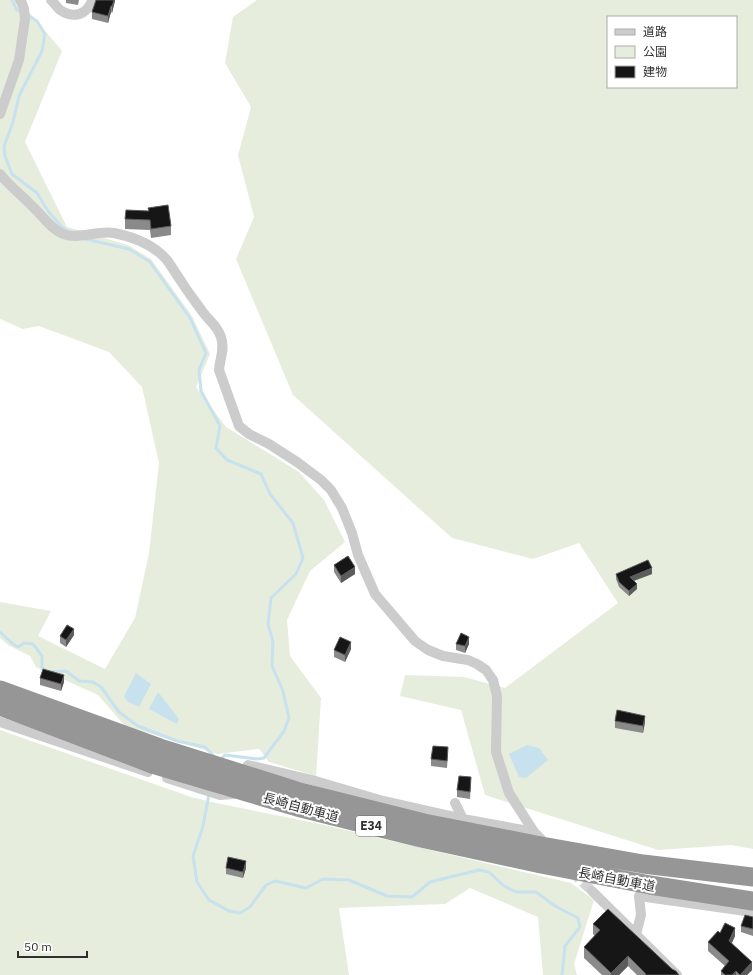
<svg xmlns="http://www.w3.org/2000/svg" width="753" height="975" font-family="'IBM Plex Sans','Noto Sans JP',sans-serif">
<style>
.green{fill:#e6eddc;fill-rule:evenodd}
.water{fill:#c7e1ee}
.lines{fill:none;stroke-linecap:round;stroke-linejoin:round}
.stream{stroke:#c7e1ee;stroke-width:3}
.minor-tunnel{stroke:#d5d5d5;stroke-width:10;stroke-dasharray:10 5;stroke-linecap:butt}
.minor{stroke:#ccc;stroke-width:10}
.motorway{stroke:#969696;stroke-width:19}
.wall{fill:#8a8a8a}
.shaded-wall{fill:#5c5c5c}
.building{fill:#161616;stroke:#5c5c5c}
.labels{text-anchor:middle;stroke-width:4;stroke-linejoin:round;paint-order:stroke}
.shield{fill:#fff;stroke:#6d6d6d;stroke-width:1}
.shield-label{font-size:12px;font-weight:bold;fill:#2f2f2f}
.street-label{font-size:13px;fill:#2f2f2f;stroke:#fff}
</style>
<rect width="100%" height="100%" fill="#fff"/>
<!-- green -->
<path class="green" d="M0,0H19L62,51L25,142L67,227L128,245L151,259L192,316L210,354L196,387L226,427L299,472L324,500L345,542L310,571L287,620L290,656L321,698L316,776L269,762L259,749L218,754L125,726L98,695L36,667L30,656L8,645L0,638V602L51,611L38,636L105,669L135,618L149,553L159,463L142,387L109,352L39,326L23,329L0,319Z
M257,0H753V849L731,845L658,850L485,795L461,710L400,696L405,675L464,677L505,688L618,603L579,543L533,559L452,538L293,395L236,259L254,217L238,155L251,107L225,63L233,17ZM608,17H736V87H608Z
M0,730L191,797L216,803L320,824L571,883L594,900L574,964L577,975H543L538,917L470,888L445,904L339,908L349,975H0Z"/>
<!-- water -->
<path class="water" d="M136,673L151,684L139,707L127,701L124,696Z
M158,692L179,719L177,724L149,709Z
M527,745L539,748L548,760L526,778L519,777L509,754Z"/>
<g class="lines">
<!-- stream -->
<path class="stream" d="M12,0L17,10L22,12
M27,15L37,21L45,34L42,51L19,96L13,122L4,146L5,156L12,174L37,193L48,211L63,228L71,232
M85,239L129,249L150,262L190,318L206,353L199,370L201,391L220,426L216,448L227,460L261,474L270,494L293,523L303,558L296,574L271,598L268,624L273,642L272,666L283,691L289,718L284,731L264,758L257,759L225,755L220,760
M0,632L13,644L18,647L24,643L33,644L42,656V668L48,672L66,671L79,681L93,682L101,687L119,712L138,726L177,741L205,747L215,757
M209,794L203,826L193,856L197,882L209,900L229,911L240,913L250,907L266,885L275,881L306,888L323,879L349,880L387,896L412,897L430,882L479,870L489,872L504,886L516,892H536L555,906L578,918L580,927L565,946L562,975"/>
<!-- minor-tunnel -->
<path class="minor-tunnel" d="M572,872L592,891"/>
<!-- minor -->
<path class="minor" d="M51,0C54,3 57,7 60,10C74,19 86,15 92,1
M0,114L19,60L25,19L24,9L22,3L20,0
M0,174C9,186 22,195 32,206C42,215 51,229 63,234C77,240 98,230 114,233C134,237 154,245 167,260C172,267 176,274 181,281C187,291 195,301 202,311C209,321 217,325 221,337C225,349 220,358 219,370L239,426L249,434L269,444L297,462L321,480L331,490L342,508L352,533L358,555L375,594L415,641L428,650L443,656L468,660L477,664L486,670L493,680L497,696L496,752L509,793L534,832L541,839
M0,722L148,772
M242,776L248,765L312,780L383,801L463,819L534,832
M167,778L220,795L233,794V792
M455,803L463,819
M592,891L677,975
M636,934L641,915L639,896L753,912"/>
<!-- motorway -->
<path class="motorway" d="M0,690L160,748L300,792L424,823L536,845L643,864L753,877
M0,706L155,765L297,807L421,838L541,864L650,885L753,901"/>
</g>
<!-- wall -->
<path class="wall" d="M66,0H79L78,5L66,3Z
M115,0L112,13L111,12L108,23L92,19V12Z
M148,208L171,226V235L151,238L150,230L125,229V219L148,211Z
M334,565L355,574L341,583L334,572Z
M616,574H652L634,581L637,589L629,596L619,587L616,579Z
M74,635L66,647L60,643V636Z
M456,644H469L465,653L456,650Z
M351,649L345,662L334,657V650Z
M40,678L64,682L61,691L40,685Z
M615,721L645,722L643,733L615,728Z
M448,754L447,768L431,766V759Z
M471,783L470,799L457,797V790Z
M226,868H246L243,878L226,874Z
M753,917V936L741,932V926Z
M593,924L672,969L679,975H637L628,966L619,975H602L584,958V947L595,936L593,934Z
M720,933L735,936L732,943L752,970L747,975H721V971L725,966L708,951V942Z"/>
<!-- shaded-wall -->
<path class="shaded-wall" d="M114,0H115V1L112,13V6Z
M111,6V12L108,23V16Z
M355,567V574L341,583V576Z
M652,568V574L630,582V577Z
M637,584V589L629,596V591Z
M74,629V635L66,647V640Z
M469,637V644L465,653V646Z
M351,642V649L345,662V655Z
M64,675V682L61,691V684Z
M645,716V722L643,733V726Z
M246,861V868L243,878V872Z
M735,928V936L729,949V941Z
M628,956V966L619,975H611V973Z
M752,962V970L747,975H740Z
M736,971V975H732Z"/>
<!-- building -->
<path class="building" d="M96,0H114L112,6H111L108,16L92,12Z
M168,205L171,226L151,229L150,220L125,219L126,210L149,211L148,208Z
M348,556L355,567L341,576L334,565Z
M648,560L652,568L630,577L637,584L629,591L619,582L616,574Z
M67,625L74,629L66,640L60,636Z
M461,633L469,637L465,646L456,644Z
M340,637L351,642L345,655L334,650Z
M43,669L64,675L61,684L40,678Z
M617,710L645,716L643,726L615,721Z
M433,746L448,747L447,761L431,759Z
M459,776L471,777L470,792L457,790Z
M228,857L246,861L243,872L226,868Z
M608,909L672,969L676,971L679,975H645L646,974L628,956L611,973L584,947L600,930L593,924Z
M745,915L753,917V929L741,926Z
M725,923L735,928L729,941L752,962L740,975L736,971L732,975H725L721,971L729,961L708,942L718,931L720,933Z"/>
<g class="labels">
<!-- shield labels -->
<rect class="shield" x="356" y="816" width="30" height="20" rx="3"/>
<g class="shield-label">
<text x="371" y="830">E34</text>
</g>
<!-- street labels -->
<g class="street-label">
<text transform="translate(301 807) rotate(15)" y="5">長崎自動車道</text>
<text transform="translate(617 879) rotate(11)" y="5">長崎自動車道</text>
</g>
</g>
<!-- legend -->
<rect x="607" y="16" width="130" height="72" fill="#ffffff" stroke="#acacac"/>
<rect x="615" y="29" width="20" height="6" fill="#cccccc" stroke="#acacac"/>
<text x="643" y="36" font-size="12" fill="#2f2f2f">道路</text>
<rect x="615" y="46" width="20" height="12" fill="#e6eddc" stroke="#acacac"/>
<text x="643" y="56" font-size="12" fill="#2f2f2f">公園</text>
<rect x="615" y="66" width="20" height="12" fill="#161616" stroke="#acacac"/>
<text x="643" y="76" font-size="12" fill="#2f2f2f">建物</text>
<!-- scale -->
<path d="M18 951v6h69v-6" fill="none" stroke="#2f2f2f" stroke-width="2"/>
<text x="24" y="951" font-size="12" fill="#2f2f2f" stroke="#ffffff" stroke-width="3" paint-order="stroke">50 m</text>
</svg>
